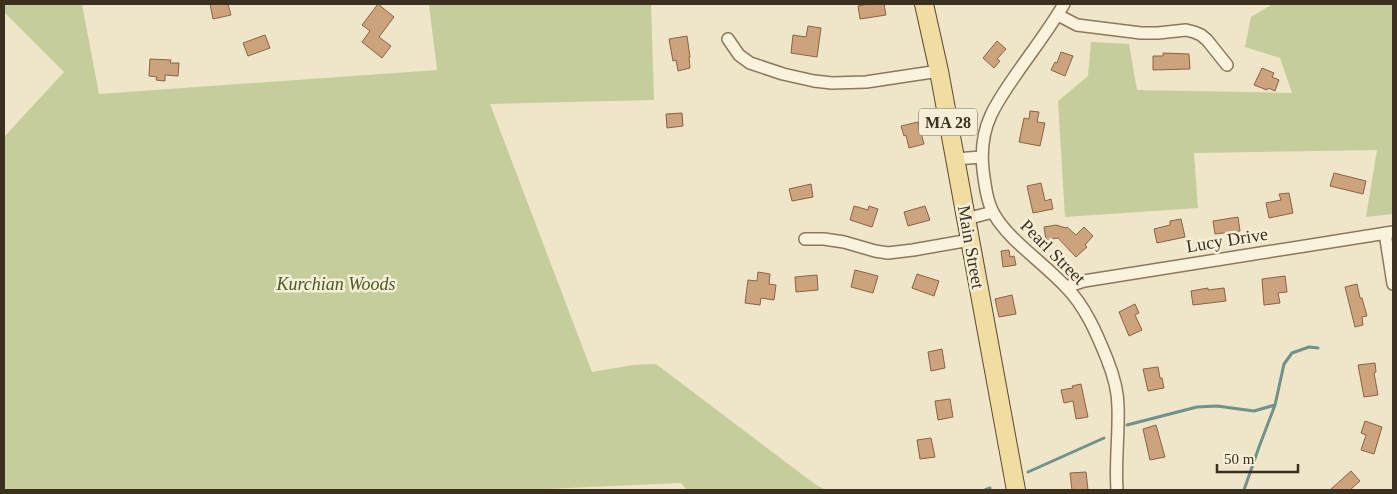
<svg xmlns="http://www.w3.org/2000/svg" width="1397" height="494" font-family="Georgia,serif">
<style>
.green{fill:#c5cd9b}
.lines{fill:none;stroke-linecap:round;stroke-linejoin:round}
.stream{stroke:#6f928b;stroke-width:3}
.building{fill:#cda37e;stroke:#8a6342}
.street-casing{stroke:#8b785d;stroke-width:14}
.primary-casing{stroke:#594631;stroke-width:20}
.street{stroke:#f9f2dc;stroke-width:11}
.primary{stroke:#f1dca1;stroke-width:18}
.labels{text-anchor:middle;stroke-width:5;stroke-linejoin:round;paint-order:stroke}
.shield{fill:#f6efd8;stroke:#736957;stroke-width:1}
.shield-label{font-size:16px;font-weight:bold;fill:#3b2f20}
.street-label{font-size:18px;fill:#3b2f20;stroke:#f6efd8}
.park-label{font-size:18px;font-style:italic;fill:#495827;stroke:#f6efd8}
</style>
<rect width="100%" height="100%" fill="#efe5c8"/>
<!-- green -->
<path class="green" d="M4,4H82L99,94L437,70L429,4H651L654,100L490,104L592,372L633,365L656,364L816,485L826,490H687L681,483L524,490H4V137L64,72L4,12Z
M1273,4H1393V214L1366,217L1377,150L1194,153L1198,208L1065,217L1058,101L1088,76L1091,42L1129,44L1137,90L1292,93L1280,58L1245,47L1251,17Z"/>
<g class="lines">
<!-- stream -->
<path class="stream" d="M1127,425L1197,407L1217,406L1254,411L1275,405
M1028,472L1104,438
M985,490L990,488
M1244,490L1259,447L1275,405L1284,364L1292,353L1309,347L1318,348"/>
</g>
<!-- building -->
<path class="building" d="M210,4H228L231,15L213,19Z
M378,4L394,17L379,37L391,46L382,58L362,42L370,31L362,25Z
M868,4H884L886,15L860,19L858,6Z
M808,26L821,28L817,57L791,53L793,35L806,37Z
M265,35L270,48L248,56L243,43Z
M687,36L690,57H689L690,68L678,71L676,60L673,61L669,39Z
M997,41L1006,49L997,59L1000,61L994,68L983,58Z
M1061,52L1073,56L1065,76L1051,70L1055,62L1057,63Z
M1163,53L1189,54L1190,69L1153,70V56H1163Z
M150,59L171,60L170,63H179L178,76L165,75V81L156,80L157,77L149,76Z
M1262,68L1274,73L1272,77L1279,80L1275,91L1268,88L1267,90L1254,85Z
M1030,111L1039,112L1037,122L1045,123L1040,146L1019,142L1024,118L1029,119Z
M682,113L683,126L667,128L666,114Z
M918,122L924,144L909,148L906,135L904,136L901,126Z
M1334,173L1366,181L1363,194L1330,186Z
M1041,183L1045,201L1051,199L1053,209L1033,213L1027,186Z
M811,184L813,197L792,201L789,189Z
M1289,193L1293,213L1269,218L1266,203L1281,200L1279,194Z
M854,206L868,210L869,206L878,209L872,227L850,220Z
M925,206L930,220L908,226L904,212Z
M1238,217L1240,231L1215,234L1213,221Z
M1181,219L1185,237L1157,243L1154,229L1170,225V221Z
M1056,225L1066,228L1067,227L1076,235L1084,227L1093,236L1085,245L1087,247L1076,257L1058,238L1046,240L1044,227Z
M1009,250L1010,257L1014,256L1016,265L1003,267L1001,251Z
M855,270L878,276L873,293L851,287Z
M758,272L770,274L769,284L776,285L774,300L761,298L760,305L745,303L748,280L757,281Z
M917,274L939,281L934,296L912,288Z
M817,275L818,290L796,292L795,277Z
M1285,276L1287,292L1278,293L1280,303L1264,305L1262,279Z
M1357,284L1360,298H1362L1367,316L1362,317L1363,325L1355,327L1345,287Z
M1208,288V290L1224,288L1226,301L1193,305L1191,291Z
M1012,295L1016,314L999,317L995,299Z
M1135,304L1139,313L1135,315L1142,330L1129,336L1119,312Z
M942,349L945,368L931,371L928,352Z
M1375,363L1376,372L1374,373L1378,395L1364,397L1358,365Z
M1158,367L1160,378H1162L1164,388L1148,391L1143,369Z
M1081,384L1088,417L1076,419L1073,401L1064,403L1061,390L1073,388L1072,386Z
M950,399L953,417L938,420L935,401Z
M1365,421L1382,427L1374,454L1361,450L1366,435L1361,433Z
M1156,425L1165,457L1150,460L1143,429Z
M931,438L935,457L920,459L917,440Z
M1351,471L1360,481L1350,490H1330Z
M1086,472L1088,490H1072L1070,473Z"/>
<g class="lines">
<defs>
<path id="street" d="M1064,4C1050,28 1033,50 1017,73C1008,86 998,100 991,115C983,132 981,151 983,170C985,185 987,202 994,214C999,223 1006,231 1013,238C1030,255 1049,269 1066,287C1085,306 1097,334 1107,359C1113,374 1118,390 1118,407C1119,435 1115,462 1117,490
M1058,15L1077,25L1141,33H1158L1186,30L1194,32L1201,35L1207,40L1227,65
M728,39L739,55L750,63L783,74L814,81L832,83L866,82L939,71
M955,159L982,157
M966,219L993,212
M1385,233L1393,284
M805,239H824L844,242L875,251L888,253L913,250L970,240
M1066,287L1084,281L1393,232"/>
<path id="primary" d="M924,4L939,71L1016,490"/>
</defs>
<!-- street casing -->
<use href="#street" class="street-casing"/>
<!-- primary casing -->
<use href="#primary" class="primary-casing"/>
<!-- street -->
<use href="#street" class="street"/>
<!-- primary -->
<use href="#primary" class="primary"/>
</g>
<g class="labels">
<!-- shield labels -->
<rect class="shield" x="919" y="108.5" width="58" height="27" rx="4"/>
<g class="shield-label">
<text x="948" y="128">MA 28</text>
</g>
<!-- street labels -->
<g class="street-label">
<text transform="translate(1227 240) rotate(-9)" y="6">Lucy Drive</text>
<text transform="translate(971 247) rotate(80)" y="6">Main Street</text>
<text transform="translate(1053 252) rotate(45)" y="6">Pearl Street</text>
</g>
<!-- park labels -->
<g class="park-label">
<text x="336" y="290">Kurchian Woods</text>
</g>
</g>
<!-- border -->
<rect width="1397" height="494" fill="none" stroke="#3b2f20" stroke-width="10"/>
<!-- scale -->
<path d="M1217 464v8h81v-8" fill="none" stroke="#3b2f20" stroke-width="2.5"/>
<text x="1224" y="464" font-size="15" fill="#3b2f20" stroke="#f6efd8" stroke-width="4" paint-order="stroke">50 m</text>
</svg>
